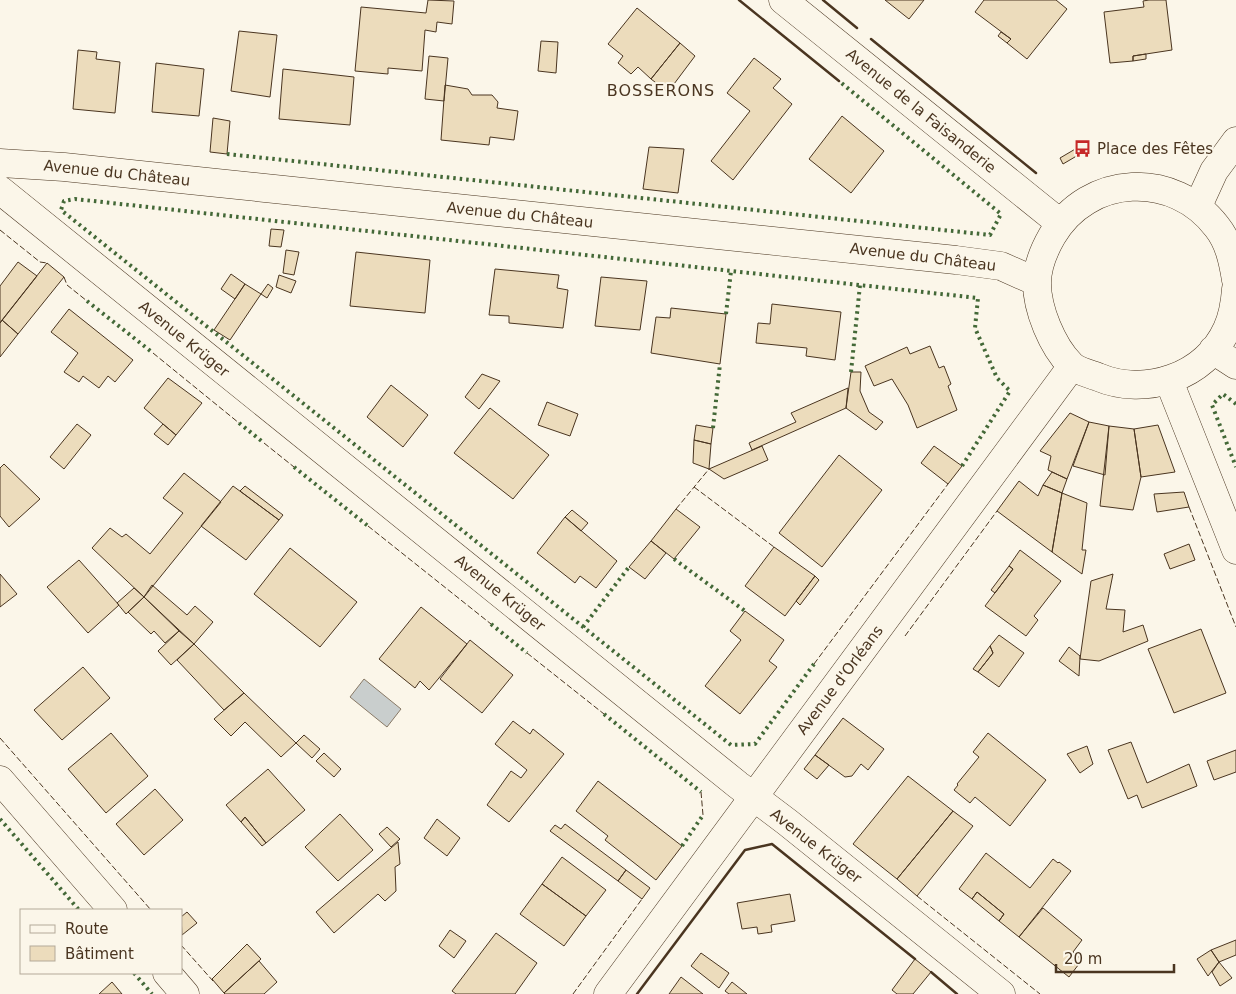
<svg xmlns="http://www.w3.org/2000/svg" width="1236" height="994" font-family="'DejaVu Sans',sans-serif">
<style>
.water{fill:#c9cecd;stroke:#887966}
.building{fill:#ecdcbc;stroke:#4a3520}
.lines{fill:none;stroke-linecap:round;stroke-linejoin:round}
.street-casing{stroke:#4a3520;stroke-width:29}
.secondary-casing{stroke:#4a3520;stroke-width:29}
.street{stroke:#fbf6e9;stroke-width:28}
.secondary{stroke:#fbf6e9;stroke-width:28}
.hedge{stroke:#436837;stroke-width:4;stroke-dasharray:2.5 4;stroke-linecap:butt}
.fence{stroke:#4a3520;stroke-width:1;stroke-dasharray:6 2.5;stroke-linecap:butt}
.wall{stroke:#4a3520;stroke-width:2.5}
.labels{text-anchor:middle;stroke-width:4;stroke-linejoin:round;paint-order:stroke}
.street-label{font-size:15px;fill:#4a3520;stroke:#fbf6e9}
.poi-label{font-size:15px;fill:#4a3520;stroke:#fbf6e9;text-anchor:start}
.neighbourhood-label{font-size:16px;letter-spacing:1px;fill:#4a3520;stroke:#fbf6e9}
</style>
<rect width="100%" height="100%" fill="#fbf6e9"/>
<!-- water -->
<path class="water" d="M364,679L401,709L387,727L350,697Z"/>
<!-- building -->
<path class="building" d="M428,0L454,1L452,24L437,22L436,32L425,30L422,71L388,68V74L355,71L361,7L426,13Z
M885,0H924L909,19Z
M984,0H1056L1067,9L1027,59L1007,43L1011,39L975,12Z
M1149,0H1166L1172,50L1133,56V61L1110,63L1104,12L1144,7L1143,1Z
M637,8L680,43L651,79L638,67L631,74L618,63L623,56L608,44Z
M239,31L277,35L270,97L231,91Z
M1001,32L1011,39L1007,43L998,36Z
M541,41L558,42L556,73L538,71Z
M680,43L695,56L668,92L651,79Z
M78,50L97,52L96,59L120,62L115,113L73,109Z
M1146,54V59L1133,61V56Z
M429,56L448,58L444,101L425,99Z
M754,58L781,79L773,88L792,104L733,180L711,161L750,111L727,93Z
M156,63L204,69L199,116L152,112Z
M283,69L354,77L350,125L279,119Z
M445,85L468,89L472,95H492L498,102L497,108L518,111L514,140L490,137L489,145L441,140Z
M842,116L884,151L851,193L809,159Z
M213,118L230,121L227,154L210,152Z
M649,147L684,149L678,193L643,189Z
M1077,148L1080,154L1063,164L1060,158Z
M271,229L284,230L281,247L269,246Z
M286,250L299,252L294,275L283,273Z
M356,252L430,260L425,313L350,306Z
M18,262L37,276L0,323V286Z
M47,263L64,277L18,334L2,320Z
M495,269L559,275L557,288L568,290L563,328L509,323V316L489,315Z
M231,274L245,284L235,299L221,289Z
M279,275L296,281L291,293L276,287Z
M601,277L647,281L640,330L595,326Z
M245,284L261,294L230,340L214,330Z
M268,284L273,288L267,298L261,294Z
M772,304L841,312L835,360L806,356L807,348L756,343L758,323L770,324Z
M671,308L726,314L720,364L651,353L656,317L670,318Z
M69,309L133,360L115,382L108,376L99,388L83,376L79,382L64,372L78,353L51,332Z
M2,320L18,334L0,357V323Z
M930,346L939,368L944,366L951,384L948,386L957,410L917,428L908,405L892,379L874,386L865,366L907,347L910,354Z
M851,372H861L860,391L869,412L883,422L876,430L846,408Z
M482,374L500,381L479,409L465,397Z
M168,378L202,403L176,435L144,408Z
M391,385L428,415L403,447L367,417Z
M848,388L846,408L752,450L749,443L796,422L791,413Z
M547,402L578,414L570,436L538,425Z
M490,408L549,455L513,499L454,453Z
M1070,413L1089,422L1067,479L1048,470L1051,456L1040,451Z
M1089,422L1109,426L1105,475L1073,466Z
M77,424L91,435L64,469L50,457Z
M163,424L176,435L168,445L154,434Z
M696,425L713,428L711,444L694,440Z
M1158,425L1175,472L1141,477L1134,429Z
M1109,426L1134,429L1141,477L1133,510L1100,506Z
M694,440L711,444L709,469L693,463Z
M762,446L768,460L724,479L709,469Z
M934,446L962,466L948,484L921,463Z
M839,455L882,490L822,567L779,533Z
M4,464L40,499L9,527L0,516V468Z
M1052,472L1067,479L1062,493L1043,485Z
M184,473L221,502L144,597L92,548L110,528L122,537L126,534L150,554L183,513L163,498Z
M1019,481L1038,496L1043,485L1062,493L1052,552L997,511Z
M233,486L279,520L246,560L201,526Z
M245,486L283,515L279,520L240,491Z
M1184,492L1189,507L1157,512L1154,494Z
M1062,493L1087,503L1082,550H1086L1082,574L1052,552Z
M676,509L700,527L674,559L651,541Z
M572,510L588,523L581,531L565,517Z
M565,517L617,561L596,588L580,576L575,583L537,553Z
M651,541L666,553L645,579L629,567Z
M1189,544L1195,560L1170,569L1164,554Z
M774,547L815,576L785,616L745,586Z
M290,548L357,602L320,647L254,594Z
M1020,550L1061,581L1034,616L1038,620L1026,636L985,606L1013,569L1009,566Z
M79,560L119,605L88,633L47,587Z
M1009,566L1013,569L995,593L991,590Z
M0,574L17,594L0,607Z
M1113,574L1106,609L1125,610L1123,632L1143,625L1148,641L1099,661L1080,659L1091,581Z
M815,576L819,580L800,605L796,601Z
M152,585L187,615L195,606L213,622L194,644L144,597Z
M134,588L144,597L126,614L117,603Z
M144,597L179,631L165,643L154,631L151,634L128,612Z
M421,607L467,644L429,690L420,681L415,688L379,659Z
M745,611L784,640L769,661L777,667L740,714L705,686L741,640L730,631Z
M1201,629L1226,693L1174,713L1148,649Z
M179,631L194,644L171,665L158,651Z
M999,635L1024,653L999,687L978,672L993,653L990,646Z
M470,640L513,675L482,713L440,679Z
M194,644L244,693L224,710L177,660Z
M990,646L993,653L978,672L973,669Z
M1069,647L1080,656L1079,676L1059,661Z
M83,667L110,698L62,740L34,710Z
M244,693L296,743L281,757L245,722L231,736L214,719Z
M843,718L884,749L868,770L861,764L852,776L845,777L815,755Z
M513,721L530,734L533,729L564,754L509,822L487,805L511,771L521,778L527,770L495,744Z
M111,733L148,776L106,813L68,769Z
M988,733L1046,780L1010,826L975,797L970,803L954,790L958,785L957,784L979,757L973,752Z
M304,735L320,749L312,758L296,743Z
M1131,742L1147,783L1189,764L1197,786L1142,808L1137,795L1128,799L1108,750Z
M1087,746L1093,764L1080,773L1067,754Z
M1236,750V772L1214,780L1207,761Z
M324,753L341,769L334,777L316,761Z
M815,755L829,765L817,779L804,769Z
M268,769L305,810L266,843L245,817L241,822L226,805Z
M908,776L953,811L897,879L853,844Z
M598,781L682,846L656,880L605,840L608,836L576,811Z
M155,789L183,820L144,855L116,824Z
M953,811L973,826L917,896L897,879Z
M340,814L373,850L338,881L305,847Z
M245,817L266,843L262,846L241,822Z
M437,819L460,838L447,856L424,838Z
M565,824L626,870L618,881L550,831L555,825L561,829Z
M387,827L400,839L391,847L379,834Z
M398,842L400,864L395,867L396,891L385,901L378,894L334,933L316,912Z
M986,853L1030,888L1053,859L1058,863L1059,862L1071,871L1019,937L999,921L1004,914L977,892L972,899L959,889Z
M562,857L606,890L586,916L542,884Z
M626,870L650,888L642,899L618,881Z
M542,884L586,916L564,946L520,914Z
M977,892L1004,914L999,921L972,899Z
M790,894L795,921L771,925L772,932L758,934L757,927L742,929L737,903Z
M1043,908L1082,940L1073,952L1082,960L1069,977L1019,937Z
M187,912L197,923L182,935L181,917Z
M450,930L466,941L454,958L439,946Z
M496,933L537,963L515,994H456L452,991Z
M1236,940V955L1219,962L1211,950Z
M247,944L261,959L224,993L212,979Z
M1211,950L1219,962L1208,976L1197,959Z
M701,953L729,973L719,988L691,966Z
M915,959L931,972L913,994H897L892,990Z
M259,961L277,982L264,994H225L224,993Z
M1219,962L1232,978L1220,986L1212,972Z
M681,977L703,994H669Z
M112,982L122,994H99Z
M732,982L747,994H729L725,991Z"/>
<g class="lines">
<defs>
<path id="street" d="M783,0L1060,223
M0,163L64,167L956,260L1001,266L1037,282
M0,190L738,785L787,822L1001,994
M1198,206L1214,171L1236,141
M1236,280C1233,261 1229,242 1217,227C1174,170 1088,174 1052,236C1044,250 1037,267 1037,283C1037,309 1052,346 1071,365C1077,371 1090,374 1098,377C1145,397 1205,377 1227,329C1233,316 1235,303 1236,289
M1213,350L1236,365
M1169,381L1236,550
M608,994L1072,366"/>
<path id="secondary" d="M0,780L113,910
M167,973L185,994"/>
</defs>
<!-- street casing -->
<use href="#street" class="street-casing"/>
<!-- secondary casing -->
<use href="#secondary" class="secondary-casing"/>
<!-- street -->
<use href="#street" class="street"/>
<!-- secondary -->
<use href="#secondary" class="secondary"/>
<!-- hedge -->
<path class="hedge" d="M227,154L990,235L1001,214L839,81
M87,301L153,353
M726,314L731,271
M851,372L860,285
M1236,404L1223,394L1212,405L1236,467
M239,423L264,443
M713,428L720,364
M294,467L368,526
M674,559L745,611
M491,624L527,653
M583,627L629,567
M814,664L755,744L731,745L61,210L64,201L75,199L978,298L975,328L997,378L1010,391L962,466
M604,714L701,792
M0,819L79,910
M682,846L703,815
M134,973L152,994"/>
<!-- fence -->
<path class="fence" d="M0,230L40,262L47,263
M64,277L67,285L87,301
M153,353L239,423
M264,443L294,467
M694,487L774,547
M1189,507L1236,627
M676,509L709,469
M368,526L491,624
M905,636L997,511
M527,653L604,714
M814,664L948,484
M0,738L151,910
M701,792L703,815
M917,896L1040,994
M181,945L213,981
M573,994L642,899"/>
<!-- wall -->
<path class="wall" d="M739,0L839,81
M823,0L857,28
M871,39L1036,173
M931,972L957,994
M637,994L745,850L772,844L915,959"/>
</g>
<!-- icons -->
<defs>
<symbol id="bus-bare" viewBox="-9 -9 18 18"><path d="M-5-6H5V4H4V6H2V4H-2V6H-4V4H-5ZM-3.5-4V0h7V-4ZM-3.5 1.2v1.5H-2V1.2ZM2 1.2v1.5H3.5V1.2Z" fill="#c62828" stroke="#fbf6e9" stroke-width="2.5" paint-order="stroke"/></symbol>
</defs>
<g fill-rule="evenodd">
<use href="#bus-bare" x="1070" y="136" width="25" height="25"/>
</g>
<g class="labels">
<!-- street labels -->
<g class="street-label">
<text transform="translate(921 111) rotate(39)" y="5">Avenue de la Faisanderie</text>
<text transform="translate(117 173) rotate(6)" y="5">Avenue du Château</text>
<text transform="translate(520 215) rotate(6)" y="5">Avenue du Château</text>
<text transform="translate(923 257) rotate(7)" y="5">Avenue du Château</text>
<text transform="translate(184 339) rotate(39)" y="5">Avenue Krüger</text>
<text transform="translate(500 593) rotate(39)" y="5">Avenue Krüger</text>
<text transform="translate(840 680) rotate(-53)" y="5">Avenue d'Orléans</text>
<text transform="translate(816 846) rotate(38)" y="5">Avenue Krüger</text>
</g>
<!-- poi labels -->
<g class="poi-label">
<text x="1097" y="154">Place des Fêtes</text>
</g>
<!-- neighbourhood labels -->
<g class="neighbourhood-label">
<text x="661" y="96">BOSSERONS</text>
</g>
</g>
<!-- legend -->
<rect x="20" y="909" width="162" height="65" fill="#fbf6e9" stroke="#b4a999"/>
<rect x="30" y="925" width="25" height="8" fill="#fbf6e9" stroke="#b4a999"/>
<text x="65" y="934" font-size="15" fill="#4a3520">Route</text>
<rect x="30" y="946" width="25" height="15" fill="#ecdcbc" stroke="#b4a999"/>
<text x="65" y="959" font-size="15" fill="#4a3520">Bâtiment</text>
<!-- scale -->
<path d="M1056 964v8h118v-8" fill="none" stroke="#4a3520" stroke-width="2.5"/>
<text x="1064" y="964" font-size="15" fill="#4a3520" stroke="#fbf6e9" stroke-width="4" paint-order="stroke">20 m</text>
</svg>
